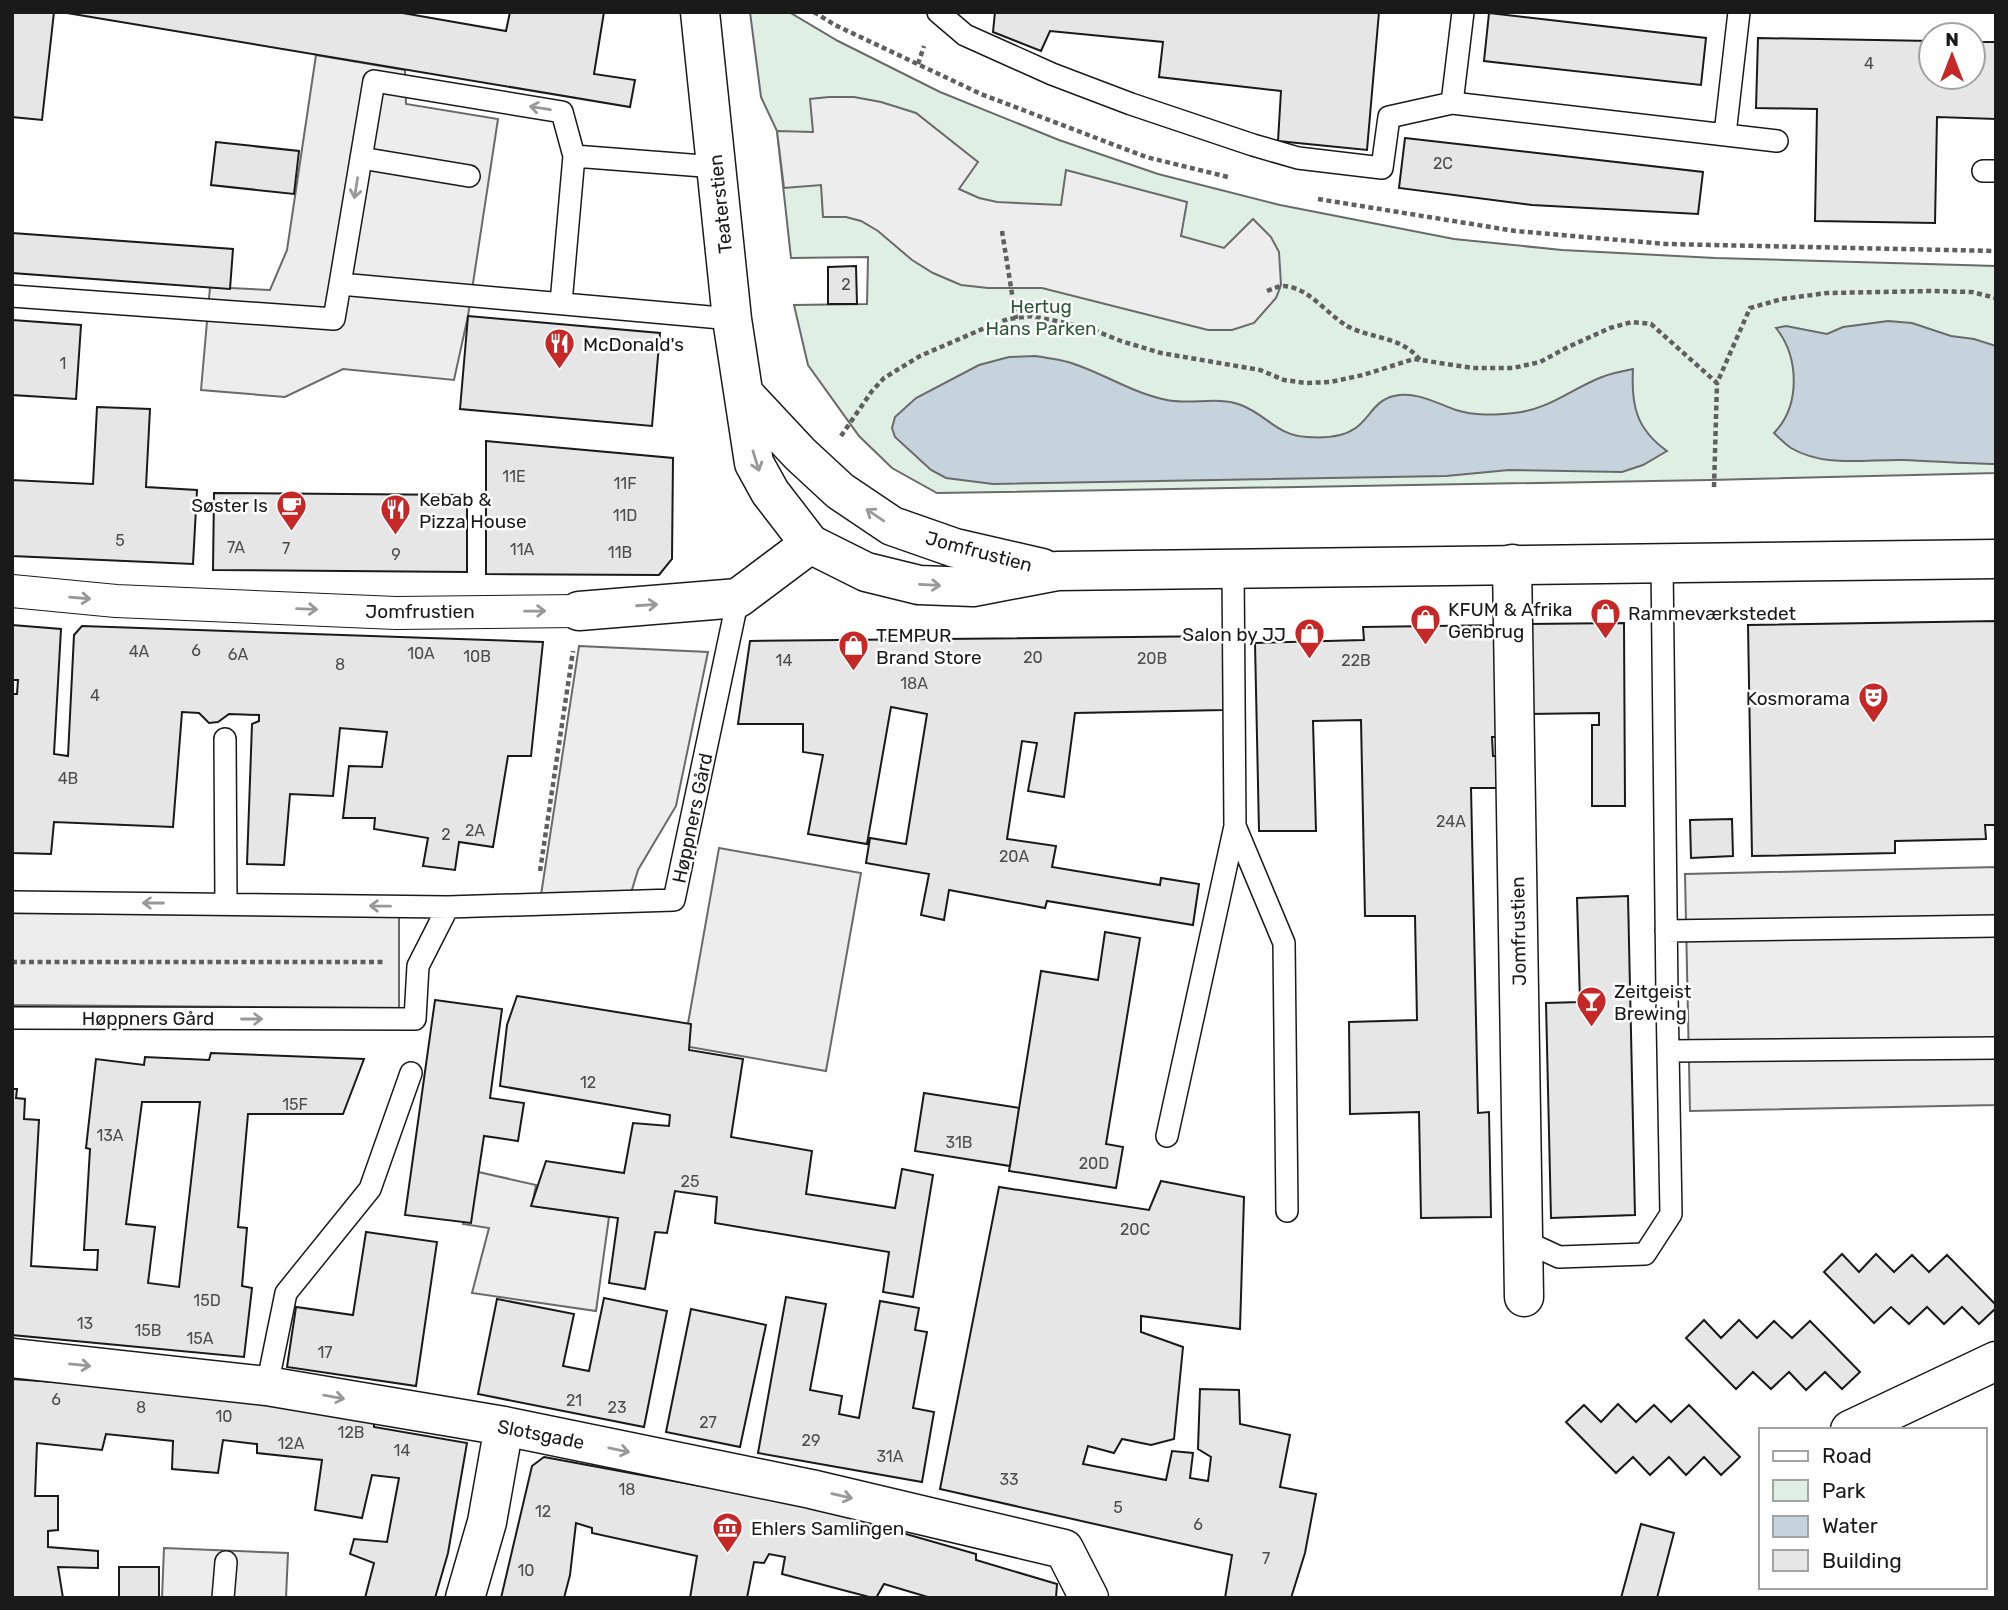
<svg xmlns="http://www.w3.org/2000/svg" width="2008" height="1610" font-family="Rubik,sans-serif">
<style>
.green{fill:#e0efe3;stroke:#6a6a6a;stroke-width:2}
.parking{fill:#ededed;stroke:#6a6a6a;stroke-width:2}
.water{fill:#c6d2dc;stroke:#6a6a6a;stroke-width:2}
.building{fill:#e6e6e6;stroke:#1a1a1a;stroke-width:2;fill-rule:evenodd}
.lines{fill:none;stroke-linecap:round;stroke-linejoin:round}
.service-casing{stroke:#1a1a1a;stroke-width:24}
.pedestrian-casing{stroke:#1a1a1a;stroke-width:34}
.minor-casing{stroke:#1a1a1a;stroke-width:41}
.tertiary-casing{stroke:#1a1a1a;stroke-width:41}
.path{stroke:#5f5f5f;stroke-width:4.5;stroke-dasharray:5 3.5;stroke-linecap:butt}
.service{stroke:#fff;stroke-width:21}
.pedestrian{stroke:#fff;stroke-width:32}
.minor{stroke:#fff;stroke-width:38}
.tertiary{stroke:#fff;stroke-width:38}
.oneway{stroke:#989898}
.labels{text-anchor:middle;stroke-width:5;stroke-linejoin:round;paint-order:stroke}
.number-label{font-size:16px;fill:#4d4d4d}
.street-label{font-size:19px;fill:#1a1a1a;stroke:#fff}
.park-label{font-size:19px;fill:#2b5a34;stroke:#fff}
.poi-label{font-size:19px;fill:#1a1a1a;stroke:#fff;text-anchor:start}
</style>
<rect width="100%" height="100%" fill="#fff"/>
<!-- green -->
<path class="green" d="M750,12H789L838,41L940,92L1059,140L1158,174L1280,205L1454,239L1562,250L1715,258L1996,266V473L1710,480L937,493L892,468L859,436L808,365L794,305L867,304L868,257L791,258L777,131L761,97Z"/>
<!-- parking -->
<path class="parking" d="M316,55L405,70L406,104L498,119L468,316L454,380L343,369L285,397L201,390L210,287L270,290L287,250Z
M829,97H854L881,102L916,113L978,162L959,189L979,198L997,202L1061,205L1066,170L1187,202L1181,236L1224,248L1253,219L1271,237L1279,252L1281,285L1276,298L1254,323L1232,330H1208L1042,288H988L961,285L933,273L912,260L878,231L861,221L846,217H823L821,185L784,188L777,131L813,132L810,99Z
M579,646L708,652L676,806L638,870L631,893L541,895Z
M719,848L861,873L826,1071L684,1046Z
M1996,867V1105L1690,1111L1685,874Z
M12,913L399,916V1008L12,1005Z
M474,1171L536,1185L532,1206L609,1217L596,1311L472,1293L489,1228L463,1224Z
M164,1548L288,1553L286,1598H162Z"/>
<!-- water -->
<path class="water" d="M1888,321L1912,323L1951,336L1974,339L1996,346V464C1965,464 1934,461 1903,460C1866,459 1825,468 1791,448C1785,444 1779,438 1774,433C1801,405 1799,357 1776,328L1786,326L1827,334L1843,327Z
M1036,356C1046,358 1058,359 1068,362C1102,372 1131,393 1167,400C1191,405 1218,396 1241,405C1267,415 1276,435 1307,437C1321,438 1341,438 1354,429C1369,420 1374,400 1394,396C1416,391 1436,403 1456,410C1475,416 1494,415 1514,413C1548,410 1571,389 1602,377C1612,373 1623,371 1633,369C1631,405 1636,429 1667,451L1643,465L1622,472L1509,470L1446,476L993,484L946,478L931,470L895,437L892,428L895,417L916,398L979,365L1009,357Z"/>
<!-- building -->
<path class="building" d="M12,12H54L42,120L12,117Z
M61,12H397L506,31L510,12H604L594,74L635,80L630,107Z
M995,12H1379L1367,150L1278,141L1281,91L1159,77L1163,42L1050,31L1041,51L993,32Z
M1489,13L1706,38L1701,85L1484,61Z
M1758,38L1931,41V77H1973V42H1996V119L1937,117L1935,223L1815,221L1817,109L1756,108Z
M1405,138L1703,172L1698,214L1532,205L1399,188Z
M216,142L299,151L294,194L211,185Z
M12,233L233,249L230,289L12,273Z
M856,266L857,304H828V267Z
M468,316L660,333L652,426L460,409Z
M12,320L81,325L76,399L12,395Z
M97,407L150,409L146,487L197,490L193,564L12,556V480L93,484Z
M486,441L673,458L672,559L659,575L486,574Z
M214,493L467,495V572L213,570Z
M1996,621V825H1985L1986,839L1895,841V853L1752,856L1748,625Z
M1624,623L1625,806H1592V725H1599V713L1528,714L1527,624Z
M12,625L61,629L54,754L68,756L74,635L82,626L543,642L531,756H508L493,847L459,842L455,870L423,866L428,838L374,829L375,818H343L349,766L382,767L387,732L340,728L333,796L290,794L284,865L247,864L252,724L259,721V715L229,714L218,722L209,723L199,713L182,712L173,827L54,822L51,854L12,853V694H17L18,680H12Z
M1503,625L1505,737H1492L1493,756H1506V788H1471L1478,1113L1489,1112L1491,1217L1421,1218L1419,1112L1350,1114L1349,1022L1417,1020L1415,916H1365L1361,720L1313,721L1316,831H1259L1255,643L1364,640L1363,627Z
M1223,636L1224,710L1075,713L1064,797L1028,791L1037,743L1022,741L1007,839L1056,846L1052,867L1160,885L1161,878L1199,884L1193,925L1047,901L1045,908L949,890L944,920L921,915L929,874L866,863L870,838L906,844L927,714L891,707L867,844L808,834L823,755L803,752V724H738L750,641Z
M1732,819L1733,856L1691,858L1690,820Z
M1628,896L1635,1215L1551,1218L1546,1003L1580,1002L1577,898Z
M1105,932L1140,938L1106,1144L1123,1147L1116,1188L1009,1171L1041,971L1098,980Z
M517,996L691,1024L689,1050L743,1059L731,1137L812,1151L806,1194L895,1208L902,1169L933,1175L913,1297L883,1292L889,1252L715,1223L717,1197L675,1191L667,1233L655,1232L645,1289L609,1283L618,1218L531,1206L546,1161L624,1173L633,1123L669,1126L670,1115L500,1086L507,1025Z
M435,1000L502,1009L490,1098L524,1103L518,1141L484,1136L471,1223L405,1215Z
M211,1053L364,1059L343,1114H248L238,1227L247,1228L242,1286L252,1288L244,1357L12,1335V1089H17L16,1098L25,1099L24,1119L39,1120L31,1266L97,1270L98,1250H84L90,1149L86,1148L96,1059L144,1065L145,1057L209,1060ZM142,1102H200L179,1287L148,1283L155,1227L126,1224Z
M924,1093L1019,1108L1010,1166L915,1151Z
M1161,1181L1244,1197L1240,1329L1141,1316V1332L1183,1347L1174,1439L1151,1445L1122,1439L1114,1453L1088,1446L1083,1464L1166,1480L1172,1451L1193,1453L1190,1478L1208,1481L1211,1457L1198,1449L1200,1389L1239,1390L1240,1424L1290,1435L1280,1487L1316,1494L1305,1553L1291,1598H1225L1232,1555L940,1489L999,1187L1149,1210Z
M366,1232L437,1242L416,1386L287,1367L296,1307L353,1315Z
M1842,1254L1859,1272L1876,1254L1894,1272L1912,1255L1929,1272L1947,1255L1996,1305V1308L1979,1324L1962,1307L1944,1324L1927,1307L1909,1324L1891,1307L1874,1323L1824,1272Z
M786,1297L826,1304L810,1390L842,1396L839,1414L859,1418L880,1301L919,1308L915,1330L927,1332L913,1408L934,1412L922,1482L758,1453Z
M604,1298L667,1311L644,1427L478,1394L497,1299L574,1314L563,1366L589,1371Z
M691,1309L766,1325L740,1447L666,1432Z
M1704,1320L1721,1338L1739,1320L1757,1338L1774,1321L1792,1338L1810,1321L1860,1372L1842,1389L1825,1372L1806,1390L1789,1372L1771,1389L1753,1372L1736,1389L1686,1338Z
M12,1379L180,1391L374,1421V1427L467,1443L448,1553L435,1598H365L374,1563L350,1554L354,1539L387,1542L399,1478L372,1475L362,1518L315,1510L322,1460L257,1453V1444L223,1440L218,1473L172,1469L173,1441L106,1434L102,1450L37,1443L35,1496H58V1530L48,1531V1547L98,1551V1568L58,1567L63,1598H12Z
M1618,1404L1636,1422L1654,1405L1671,1422L1689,1405L1740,1457L1721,1475L1704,1457L1686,1475L1669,1457L1650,1475L1633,1457L1616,1473L1566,1422L1584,1405L1601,1422Z
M544,1457L808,1506L976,1554V1560L1057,1584L1056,1598H931L884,1584L876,1598H873L782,1574L785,1557L769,1554L764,1563L754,1562L747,1598H690L697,1556L592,1533V1528L576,1523L570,1575L564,1598H501L532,1466Z
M1641,1524L1674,1533L1657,1598H1621Z
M119,1567H159V1598H119Z"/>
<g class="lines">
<defs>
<path id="service" d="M938,12L965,35L1052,74L1131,104L1253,145L1298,158L1382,168L1389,117L1452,103
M1463,12L1452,103L1777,141
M1725,134L1739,12
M361,158L469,176
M1983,171H1996
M340,284L374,81L562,112L574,156
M12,296L334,319L340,284L732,319
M561,303L574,156L716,167
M225,739L226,903
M1235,826L1284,943L1287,1211
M12,902L448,907L674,900L738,598
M1666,931L1996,926
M12,1018L415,1019L418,966L448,907
M1669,1051L1996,1048
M1167,1136L1235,826L1233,568
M1522,1240L1559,1257L1645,1254L1671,1214L1667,995L1662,563
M267,1386L286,1293L370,1189L411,1073
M223,1598L226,1562"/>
<path id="pedestrian" d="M12,591L116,601L396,613L579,611"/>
<path id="minor" d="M1512,564L1524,1297
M579,611L738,598L810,544
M12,1358L267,1386L504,1426L811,1489L1064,1549L1089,1598
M1850,1430L1996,1361
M465,1598L487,1522L504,1426"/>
<path id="tertiary" d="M700,12L732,319L754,463L770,492L810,544L866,572L919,585L973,587L1057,571L1996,559
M744,394L800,454L840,491L892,526L955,548L1042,568"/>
</defs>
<!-- service casing -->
<use href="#service" class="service-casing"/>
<!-- pedestrian casing -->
<use href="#pedestrian" class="pedestrian-casing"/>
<!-- minor casing -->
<use href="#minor" class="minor-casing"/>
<!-- tertiary casing -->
<use href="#tertiary" class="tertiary-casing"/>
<!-- path -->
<path class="path" d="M814,12L835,25L981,94L1146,157L1228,177
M918,64L924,46
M1318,199L1515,231L1666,244L1996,251
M1002,231L1016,319
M1267,291C1277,287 1283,284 1294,288C1313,294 1329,315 1347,326C1371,339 1402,336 1420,360
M841,436L872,391L884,378L920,356L980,330L1008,319L1031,316L1086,327L1121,341L1161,353L1260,370L1284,380L1306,383L1330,382L1363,375L1414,359L1473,368H1513L1540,362L1568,347L1610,328L1632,322L1651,324L1717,383L1750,308L1782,299L1827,293L1930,291L1972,292L1996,298
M1714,487L1717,383
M540,871L573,651
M12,962H384"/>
<!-- service -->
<use href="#service" class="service"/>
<!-- pedestrian -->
<use href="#pedestrian" class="pedestrian"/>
<!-- minor -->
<use href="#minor" class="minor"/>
<!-- tertiary -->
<use href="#tertiary" class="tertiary"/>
</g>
<!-- one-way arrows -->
<defs><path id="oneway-shaft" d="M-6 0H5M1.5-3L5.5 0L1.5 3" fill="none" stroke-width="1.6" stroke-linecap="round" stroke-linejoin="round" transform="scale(1.75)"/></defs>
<g class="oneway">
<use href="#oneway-shaft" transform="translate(540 108) rotate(-171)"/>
<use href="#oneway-shaft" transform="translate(356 188) rotate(99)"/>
<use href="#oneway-shaft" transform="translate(756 461) rotate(73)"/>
<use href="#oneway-shaft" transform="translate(875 515) rotate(-146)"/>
<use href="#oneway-shaft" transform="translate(930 585) rotate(3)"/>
<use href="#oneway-shaft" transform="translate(80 598) rotate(5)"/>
<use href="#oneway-shaft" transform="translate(647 605) rotate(-4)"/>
<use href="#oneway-shaft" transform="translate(307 609) rotate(2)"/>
<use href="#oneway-shaft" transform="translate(535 611) rotate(-1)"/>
<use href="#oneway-shaft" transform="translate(153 903) rotate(-180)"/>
<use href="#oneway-shaft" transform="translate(380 906) rotate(-179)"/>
<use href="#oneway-shaft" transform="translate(252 1019)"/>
<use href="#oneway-shaft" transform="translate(80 1365) rotate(6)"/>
<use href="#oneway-shaft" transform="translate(334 1397) rotate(10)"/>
<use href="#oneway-shaft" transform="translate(619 1450) rotate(12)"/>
<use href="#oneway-shaft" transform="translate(842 1496) rotate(13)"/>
</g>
<!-- icons -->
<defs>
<symbol id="restaurant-pin" viewBox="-11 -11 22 30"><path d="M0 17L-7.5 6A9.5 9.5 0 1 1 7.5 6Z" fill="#c62828" stroke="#fff"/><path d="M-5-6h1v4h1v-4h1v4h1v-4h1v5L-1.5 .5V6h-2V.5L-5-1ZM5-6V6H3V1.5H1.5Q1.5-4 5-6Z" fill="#fff"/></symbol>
<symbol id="cafe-pin" viewBox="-11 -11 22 30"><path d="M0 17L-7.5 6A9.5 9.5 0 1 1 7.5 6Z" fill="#c62828" stroke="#fff"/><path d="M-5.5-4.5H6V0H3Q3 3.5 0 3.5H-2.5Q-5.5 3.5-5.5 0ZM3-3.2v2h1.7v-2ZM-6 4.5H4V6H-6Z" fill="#fff"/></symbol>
<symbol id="shop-pin" viewBox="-11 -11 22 30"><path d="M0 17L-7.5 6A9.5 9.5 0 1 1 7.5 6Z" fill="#c62828" stroke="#fff"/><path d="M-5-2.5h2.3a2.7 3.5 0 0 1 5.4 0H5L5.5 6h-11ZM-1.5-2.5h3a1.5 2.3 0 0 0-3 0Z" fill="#fff"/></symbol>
<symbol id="theatre-pin" viewBox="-11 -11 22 30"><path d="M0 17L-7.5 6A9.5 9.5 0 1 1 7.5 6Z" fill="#c62828" stroke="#fff"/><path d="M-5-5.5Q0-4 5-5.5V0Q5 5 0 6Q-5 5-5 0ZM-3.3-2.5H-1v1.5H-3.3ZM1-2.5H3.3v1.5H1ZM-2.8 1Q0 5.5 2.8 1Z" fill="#fff"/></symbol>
<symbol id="bar-pin" viewBox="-11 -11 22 30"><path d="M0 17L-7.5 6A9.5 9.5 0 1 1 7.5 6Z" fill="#c62828" stroke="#fff"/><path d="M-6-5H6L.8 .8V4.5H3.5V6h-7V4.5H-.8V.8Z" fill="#fff"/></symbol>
<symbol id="museum-pin" viewBox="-11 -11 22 30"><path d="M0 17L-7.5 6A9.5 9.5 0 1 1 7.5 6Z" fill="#c62828" stroke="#fff"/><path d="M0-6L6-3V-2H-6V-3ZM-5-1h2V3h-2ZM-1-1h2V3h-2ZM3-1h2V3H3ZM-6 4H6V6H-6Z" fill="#fff"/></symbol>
</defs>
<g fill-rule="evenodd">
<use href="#restaurant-pin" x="542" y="326" width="35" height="47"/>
<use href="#cafe-pin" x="274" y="488" width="35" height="47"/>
<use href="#restaurant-pin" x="378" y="492" width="35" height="47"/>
<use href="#shop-pin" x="1588" y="596" width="35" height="47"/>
<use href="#shop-pin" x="1408" y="602" width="35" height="47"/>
<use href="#shop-pin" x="1292" y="616" width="35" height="47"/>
<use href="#shop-pin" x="836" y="628" width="35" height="47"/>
<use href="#theatre-pin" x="1856" y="680" width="35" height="47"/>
<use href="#bar-pin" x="1574" y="984" width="35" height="47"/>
<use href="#museum-pin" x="710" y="1510" width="35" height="47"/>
</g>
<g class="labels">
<!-- number labels -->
<g class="number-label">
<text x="1869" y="69">4</text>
<text x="1443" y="169">2C</text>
<text x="846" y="290">2</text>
<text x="63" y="369">1</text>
<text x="514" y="482">11E</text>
<text x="625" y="489">11F</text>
<text x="625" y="521">11D</text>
<text x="120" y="546">5</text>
<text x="236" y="553">7A</text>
<text x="286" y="554">7</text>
<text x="522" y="555">11A</text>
<text x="620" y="558">11B</text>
<text x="396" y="560">9</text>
<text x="196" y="656">6</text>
<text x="139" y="657">4A</text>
<text x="421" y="659">10A</text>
<text x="238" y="660">6A</text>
<text x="477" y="662">10B</text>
<text x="1033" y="663">20</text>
<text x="1152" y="664">20B</text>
<text x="784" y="666">14</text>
<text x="1356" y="666">22B</text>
<text x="340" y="670">8</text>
<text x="914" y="689">18A</text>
<text x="95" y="701">4</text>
<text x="68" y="784">4B</text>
<text x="1451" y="827">24A</text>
<text x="475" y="836">2A</text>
<text x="446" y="840">2</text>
<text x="1014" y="862">20A</text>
<text x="588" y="1088">12</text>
<text x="295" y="1110">15F</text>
<text x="110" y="1141">13A</text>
<text x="959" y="1148">31B</text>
<text x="1094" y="1169">20D</text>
<text x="690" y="1187">25</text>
<text x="1135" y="1235">20C</text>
<text x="207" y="1306">15D</text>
<text x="85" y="1329">13</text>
<text x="148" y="1336">15B</text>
<text x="200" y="1344">15A</text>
<text x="325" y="1358">17</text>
<text x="56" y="1405">6</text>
<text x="574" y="1406">21</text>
<text x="141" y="1413">8</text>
<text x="617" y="1413">23</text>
<text x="224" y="1422">10</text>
<text x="708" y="1428">27</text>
<text x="351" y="1438">12B</text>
<text x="811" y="1446">29</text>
<text x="291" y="1449">12A</text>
<text x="402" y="1456">14</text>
<text x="890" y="1462">31A</text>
<text x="1009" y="1485">33</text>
<text x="627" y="1495">18</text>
<text x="1118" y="1513">5</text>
<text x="543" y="1517">12</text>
<text x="1198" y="1530">6</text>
<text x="1266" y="1564">7</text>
<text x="526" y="1576">10</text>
</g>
<!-- street labels -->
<g class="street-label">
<text transform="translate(720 204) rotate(-96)" y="7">Teaterstien</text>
<text transform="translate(979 551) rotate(15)" y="7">Jomfrustien</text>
<text x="420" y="618">Jomfrustien</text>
<text transform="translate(692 818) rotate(-78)" y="7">Høppners Gård</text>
<text transform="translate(1518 931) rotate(-91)" y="7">Jomfrustien</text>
<text x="148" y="1025">Høppners Gård</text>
<text transform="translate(541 1434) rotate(11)" y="7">Slotsgade</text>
</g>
<!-- park labels -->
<g class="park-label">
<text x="1041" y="313">Hertug<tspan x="1041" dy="22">Hans Parken</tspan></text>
</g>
<!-- poi labels -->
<g class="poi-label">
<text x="583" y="351">McDonald's</text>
<text x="419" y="506">Kebab &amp;<tspan x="419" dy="22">Pizza House</tspan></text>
<text x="268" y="512" text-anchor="end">Søster Is</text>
<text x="1448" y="616">KFUM &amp; Afrika<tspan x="1448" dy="22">Genbrug</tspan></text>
<text x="1628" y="620">Rammeværkstedet</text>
<text x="1286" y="641" text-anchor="end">Salon by JJ</text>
<text x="876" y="642">TEMPUR<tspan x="876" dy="22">Brand Store</tspan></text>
<text x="1850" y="705" text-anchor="end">Kosmorama</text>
<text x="1614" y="998">Zeitgeist<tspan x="1614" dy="22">Brewing</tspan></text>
<text x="751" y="1535">Ehlers Samlingen</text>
</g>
</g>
<!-- border -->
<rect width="2008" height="1610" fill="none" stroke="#1a1a1a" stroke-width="28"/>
<!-- legend -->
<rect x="1759" y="1428" width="228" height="161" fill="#ffffff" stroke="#a3a3a3" stroke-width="2"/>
<rect x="1773" y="1451" width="35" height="10" fill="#ffffff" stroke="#a3a3a3" stroke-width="2"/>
<text x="1822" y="1463" font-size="21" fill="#1a1a1a">Road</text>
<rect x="1773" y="1480" width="35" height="21" fill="#e0efe3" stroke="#a3a3a3" stroke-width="2"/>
<text x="1822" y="1498" font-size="21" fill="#1a1a1a">Park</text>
<rect x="1773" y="1516" width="35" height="21" fill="#c6d2dc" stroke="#a3a3a3" stroke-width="2"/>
<text x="1822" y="1533" font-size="21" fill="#1a1a1a">Water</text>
<rect x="1773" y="1550" width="35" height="21" fill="#e6e6e6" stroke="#a3a3a3" stroke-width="2"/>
<text x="1822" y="1568" font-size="21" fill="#1a1a1a">Building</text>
<!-- north arrow -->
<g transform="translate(1952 56)"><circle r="33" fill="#ffffff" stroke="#a3a3a3" stroke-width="2"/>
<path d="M0-5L12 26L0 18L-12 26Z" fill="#c62828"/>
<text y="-10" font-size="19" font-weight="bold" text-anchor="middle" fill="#1a1a1a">N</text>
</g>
</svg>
